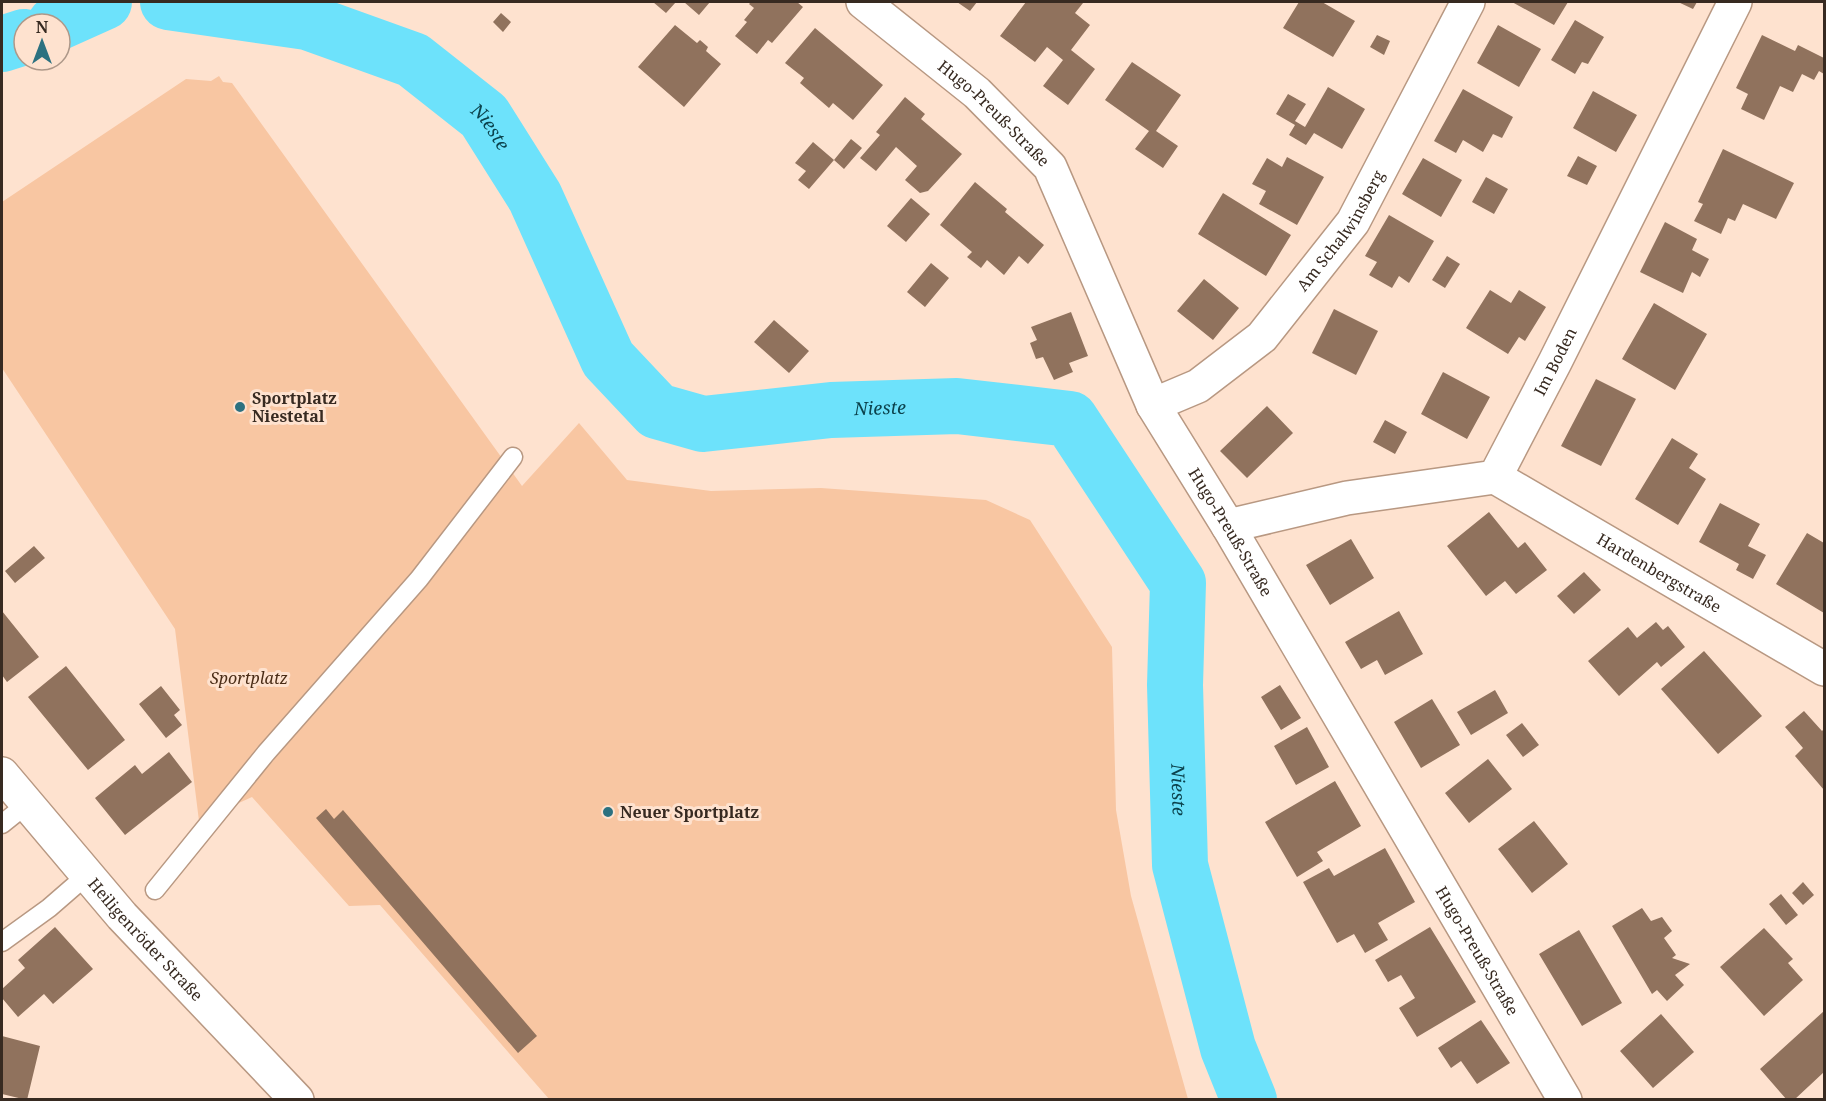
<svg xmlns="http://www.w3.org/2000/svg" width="1826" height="1101" font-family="'Noto Serif',serif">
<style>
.green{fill:#f8c6a2}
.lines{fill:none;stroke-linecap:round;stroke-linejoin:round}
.river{stroke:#6de2fb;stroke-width:56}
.building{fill:#90725d}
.service-casing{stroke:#b89882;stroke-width:21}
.minor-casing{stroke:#b89882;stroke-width:36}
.tertiary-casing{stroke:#b89882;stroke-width:36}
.service{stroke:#fff;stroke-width:18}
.minor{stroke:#fff;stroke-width:33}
.tertiary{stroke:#fff;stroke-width:33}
.poi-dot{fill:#2c7180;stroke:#fee2cf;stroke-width:2}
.labels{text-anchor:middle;stroke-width:6;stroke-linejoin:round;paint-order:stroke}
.street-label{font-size:16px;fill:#372a21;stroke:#fee2cf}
.poi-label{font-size:16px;font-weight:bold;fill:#372a21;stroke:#fee2cf;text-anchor:start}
.park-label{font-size:16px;font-style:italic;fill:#4a2c16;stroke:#fee2cf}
.water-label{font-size:18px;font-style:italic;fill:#0c434d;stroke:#fee2cf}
</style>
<rect width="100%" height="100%" fill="#fee2cf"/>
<!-- green -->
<path class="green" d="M219,76L223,82L232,83L522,486L579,423L627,480L711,491L821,488L986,500L1030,520L1112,647L1116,810L1131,896L1188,1099H549L380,905L349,906L252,797L199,821L175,629L2,368V202L186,79L211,81Z"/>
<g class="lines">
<!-- river -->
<g class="river">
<path id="s1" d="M168,2L307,22L413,60L484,116L535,197L608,359L657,411L703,424L831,410L957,406L1070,419L1178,583L1175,685L1180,865L1228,1048L1249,1100"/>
<path d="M55,24L104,2"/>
<path d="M2,44L24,37"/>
</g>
</g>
<!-- building -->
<path class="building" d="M653,2H676L666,13Z
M684,2H710L699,15Z
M751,2H797L803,7L772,43L768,40L757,54L735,36L747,22L744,20L754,8L749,4Z
M957,2H977L970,11Z
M1026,2L1083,3L1075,13L1090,25L1071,50L1095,69L1068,105L1043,86L1063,60L1047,47L1035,62L1000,36Z
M1299,2H1322L1355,21L1333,57L1283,28Z
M1512,2H1568L1554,25Z
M1678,2H1697L1693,9Z
M501,13L511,22L503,32L493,22Z
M1575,20L1604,37L1588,64L1582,62L1575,74L1551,60Z
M675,25L697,43L700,40L708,47L706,51L721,64L684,107L638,67Z
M1498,25L1541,49L1519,87L1477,63Z
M815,28L883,85L853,120L833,103L829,108L800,83L804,78L785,63Z
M1377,35L1390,41L1384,55L1370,47Z
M1762,35L1795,51L1798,45L1824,58V74L1819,71L1814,80L1802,74L1793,92L1780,86L1764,120L1741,109L1748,94L1736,88Z
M1132,62L1181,95L1156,131L1178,146L1163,168L1135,149L1149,131L1105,100Z
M1328,87L1365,109L1342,149L1314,133L1306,145L1289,135L1295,125L1276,114L1288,94L1306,104L1295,121L1305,127Z
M1463,89L1513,117L1502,138L1493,134L1483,152L1463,140L1456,153L1434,141Z
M1593,91L1637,115L1616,152L1573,128Z
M905,97L925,114L921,119L962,154L928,191L920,193L905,180L917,166L896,147L876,171L860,158L880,135L876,132Z
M851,139L862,148L844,169L834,160Z
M813,142L834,160L809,189L798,180L806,171L795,163Z
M1723,149L1794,183L1776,219L1743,204L1735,221L1728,218L1721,234L1694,221L1703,204L1698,202Z
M1578,156L1597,166L1587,185L1567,176Z
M1287,157L1324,177L1297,225L1259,204L1266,191L1252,184L1267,158L1282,167Z
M1423,158L1462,180L1441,217L1402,194Z
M1486,177L1508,189L1494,214L1472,202Z
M975,182L1007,209L1005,212L1044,245L1028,264L1019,256L1004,275L987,260L981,268L967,257L972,252L940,225Z
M1223,193L1291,235L1266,276L1198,234Z
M911,198L930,214L906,242L887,226Z
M1389,215L1434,241L1409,283L1399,276L1392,288L1369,275L1377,262L1365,256Z
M1665,222L1697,239L1692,250L1709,259L1700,277L1692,272L1683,293L1640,272Z
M1447,256L1460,264L1445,288L1432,280Z
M931,263L949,278L925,307L907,292Z
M1204,279L1239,308L1213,340L1177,311Z
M1490,290L1511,303L1519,290L1546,307L1525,341L1519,337L1508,354L1466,328Z
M1654,303L1707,334L1675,390L1622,359Z
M1334,309L1378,331L1356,375L1312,353Z
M1071,312L1088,356L1069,363L1073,372L1054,380L1043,357L1036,359L1030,343L1037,340L1031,327Z
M774,320L809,351L789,373L754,342Z
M1443,372L1490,397L1467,439L1421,414Z
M1596,379L1636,399L1601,466L1561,446Z
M1267,406L1293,433L1247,478L1220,451Z
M1385,420L1407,432L1395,454L1373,442Z
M1672,438L1698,454L1689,468L1706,479L1678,525L1635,499Z
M1720,503L1760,524L1748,546L1766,555L1753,579L1736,570L1739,564L1699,542Z
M1489,512L1518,548L1525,542L1547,570L1516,594L1505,581L1486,596L1447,546Z
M1807,533L1824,543V613L1776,584Z
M1351,539L1374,578L1330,605L1306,565Z
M34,546L45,558L15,583L5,571Z
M1584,572L1601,590L1574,614L1557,596Z
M2,611L39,657L7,682L2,675Z
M1399,611L1423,654L1385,675L1377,660L1361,669L1345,642Z
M1656,622L1663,630L1668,626L1685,647L1661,667L1657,662L1619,696L1588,661L1628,627L1637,638Z
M1704,651L1762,716L1718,754L1661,689Z
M66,666L125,740L88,770L28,697Z
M1280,685L1301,718L1281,730L1261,697Z
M161,686L180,710L174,715L182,725L166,738L139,704Z
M1495,690L1508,713L1471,735L1457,712Z
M1432,699L1460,745L1421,768L1394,722Z
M1804,711L1822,731L1824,729V790L1795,756L1803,748L1785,727Z
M1522,723L1539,745L1523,757L1506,735Z
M1307,727L1329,767L1296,785L1274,746Z
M169,752L192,782L125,835L95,798L135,765L142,774Z
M1488,759L1512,789L1469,823L1445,793Z
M1335,781L1361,826L1317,852L1323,861L1297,877L1265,822Z
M326,809L334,819L343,810L537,1036L518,1053L316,818Z
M1534,821L1568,864L1532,893L1498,849Z
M1385,848L1415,902L1378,923L1388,940L1365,953L1354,934L1337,943L1303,882L1329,868L1334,876Z
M1803,882L1814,895L1803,905L1792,893Z
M1781,894L1798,915L1786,925L1769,904Z
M1642,908L1651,921L1662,917L1672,931L1664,938L1676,955L1672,958L1690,964L1675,975L1684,985L1667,1001L1657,990L1652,994L1612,926Z
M55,927L93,969L53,1004L44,994L18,1017L2,998V989L25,968L18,960Z
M1430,927L1476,1002L1417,1037L1399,1008L1415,998L1401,975L1388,982L1375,960Z
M1764,928L1793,959L1788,963L1803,980L1764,1016L1720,967Z
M1579,930L1622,1003L1582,1026L1539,954Z
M1824,1011V1072L1794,1100H1787L1760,1069Z
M1661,1014L1694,1052L1653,1088L1620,1051Z
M1481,1020L1510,1063L1477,1084L1461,1061L1451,1068L1438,1048Z
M2,1036L40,1046L27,1100L2,1094Z"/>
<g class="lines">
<defs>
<path id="service" d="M2,824L27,804
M155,890L266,753L419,579L513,457
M2,942L49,908L87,875"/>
<g id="minor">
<path id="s2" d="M863,2L977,93L1050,167L1153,405L1228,526L1565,1100"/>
<path id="s3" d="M1153,405L1198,386L1262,337L1353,222L1468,2"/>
<path id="s4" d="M1495,477L1824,669"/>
<path id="s5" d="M1228,526L1347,498L1495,477L1555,362L1735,2"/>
</g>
<g id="tertiary">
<path id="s6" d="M2,774L122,916L297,1100"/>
</g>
</defs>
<!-- service casing -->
<use href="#service" class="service-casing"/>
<!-- minor casing -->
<use href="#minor" class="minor-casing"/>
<!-- tertiary casing -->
<use href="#tertiary" class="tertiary-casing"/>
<!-- service -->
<use href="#service" class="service"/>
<!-- minor -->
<use href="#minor" class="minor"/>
<!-- tertiary -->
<use href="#tertiary" class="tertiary"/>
</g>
<!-- markers -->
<g class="poi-dot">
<circle cx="240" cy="407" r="6"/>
<circle cx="608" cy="812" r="6"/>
</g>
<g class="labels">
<!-- street labels -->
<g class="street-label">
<text dy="6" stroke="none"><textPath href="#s2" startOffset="172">Hugo-Preuß-Straße</textPath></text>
<text dy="6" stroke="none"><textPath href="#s3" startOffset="262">Am Schalwinsberg</textPath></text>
<text dy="6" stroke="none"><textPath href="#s5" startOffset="402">Im Boden</textPath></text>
<text dy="6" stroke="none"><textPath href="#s2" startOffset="658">Hugo-Preuß-Straße</textPath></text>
<text dy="6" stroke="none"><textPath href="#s4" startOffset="190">Hardenbergstraße</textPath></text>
<text dy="6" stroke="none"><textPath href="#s6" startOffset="219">Heiligenröder Straße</textPath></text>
<text dy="6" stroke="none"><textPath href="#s2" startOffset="1144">Hugo-Preuß-Straße</textPath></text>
</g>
<!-- poi labels -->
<g class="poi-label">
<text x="252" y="404">Sportplatz<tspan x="252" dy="18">Niestetal</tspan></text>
<text x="620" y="818">Neuer Sportplatz</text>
</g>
<!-- park labels -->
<g class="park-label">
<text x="249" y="684">Sportplatz</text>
</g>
<!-- water labels -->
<g class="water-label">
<text dy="6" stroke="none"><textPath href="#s1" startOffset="356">Nieste</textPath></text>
<text dy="6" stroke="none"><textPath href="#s1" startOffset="914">Nieste</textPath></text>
<text dy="6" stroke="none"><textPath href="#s1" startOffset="1508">Nieste</textPath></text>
</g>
</g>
<!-- border -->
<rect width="1826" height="1101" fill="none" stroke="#372a21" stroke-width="6"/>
<!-- north arrow -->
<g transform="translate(42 42)"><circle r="28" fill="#fee2cf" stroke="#ae9889" stroke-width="1.5"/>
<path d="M0-4.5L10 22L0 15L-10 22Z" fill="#2c7180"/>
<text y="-9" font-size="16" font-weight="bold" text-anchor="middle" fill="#372a21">N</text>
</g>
</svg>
